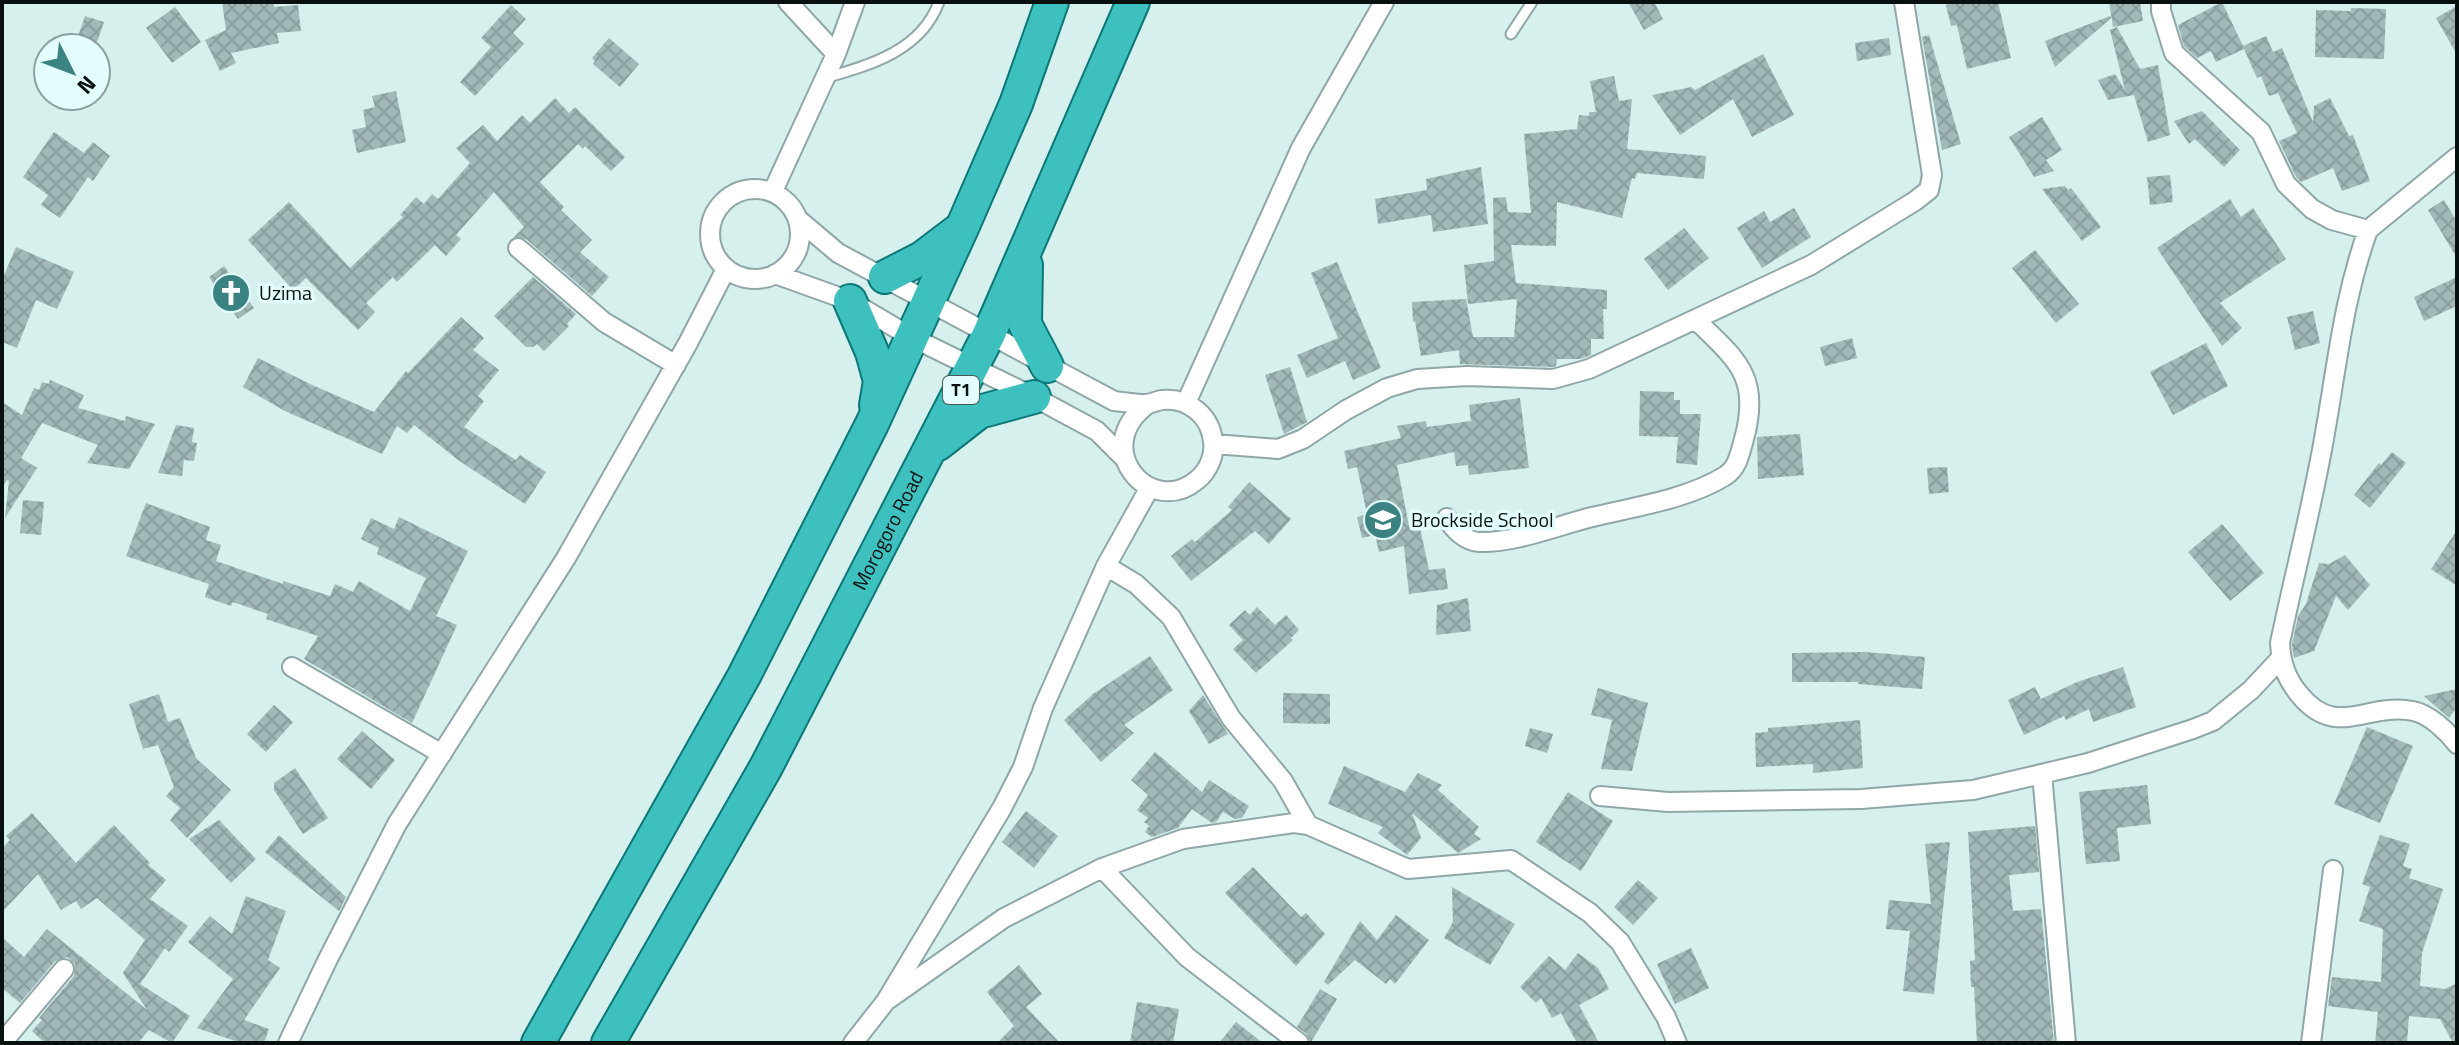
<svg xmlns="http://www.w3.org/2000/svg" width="2459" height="1045" font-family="'Titillium Web',sans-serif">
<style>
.building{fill:url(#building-cross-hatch)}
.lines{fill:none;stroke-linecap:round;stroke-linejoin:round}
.service-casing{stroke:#8fa7a6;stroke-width:13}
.minor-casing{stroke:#8fa7a6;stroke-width:22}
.trunk-casing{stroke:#0b7877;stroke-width:36}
.service{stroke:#fff;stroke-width:9}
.minor{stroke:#fff;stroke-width:18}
.trunk{stroke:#3ec0be;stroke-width:32}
.labels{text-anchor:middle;stroke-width:7;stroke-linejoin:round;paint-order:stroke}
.shield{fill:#e3fdfc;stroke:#4a5857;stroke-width:2}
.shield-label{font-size:18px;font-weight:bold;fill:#081110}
.poi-label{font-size:20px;fill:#081110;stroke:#e3fdfc;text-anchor:start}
.street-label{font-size:20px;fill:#081110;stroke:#e3fdfc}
</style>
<defs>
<pattern id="building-cross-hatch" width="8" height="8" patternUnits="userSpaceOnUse" patternTransform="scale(2)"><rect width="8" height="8" fill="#a1b9b8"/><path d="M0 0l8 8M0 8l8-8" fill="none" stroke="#899e9d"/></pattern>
</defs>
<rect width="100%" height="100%" fill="#d6f0ee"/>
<!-- building -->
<path class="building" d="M222,2H274V7L298,5L301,31L277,33L279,43L231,53L236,63L220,71L205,40L226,30Z
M1628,2H1654L1663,19L1644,30Z
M1957,2H1998L2011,58L1967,69L1957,25L1951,26L1946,5Z
M2109,2H2140L2143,21L2113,27Z
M2222,2L2243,46L2266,36L2273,52L2282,48L2313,122L2314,106L2330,98L2349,136L2353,135L2370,181L2342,191L2333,168L2301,182L2296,177L2279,141L2297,133L2278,93L2269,96L2261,76L2257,78L2244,49L2216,62L2211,51L2197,58L2184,46L2178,25Z
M511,5L526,19L513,33L524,44L475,96L460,82L491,47L481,38Z
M2457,6V55L2436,18Z
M175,7L201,42L172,63L146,28Z
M2351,8L2386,9L2384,59L2315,57L2316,10L2351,11Z
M85,16L104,22L95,48H74Z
M2110,16L2111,18L2055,67L2045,41Z
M2117,27L2140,69L2158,65L2170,135L2148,142L2134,95L2108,100L2098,80L2115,74L2125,90L2110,30Z
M1929,35L1961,144L1942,150L1922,37Z
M609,38L639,64L620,87L593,64L595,61L592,58Z
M1889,38L1891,55L1857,61L1855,43Z
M1763,54L1794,115L1752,137L1733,99L1680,135L1652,95L1691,87L1695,90Z
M1614,76L1619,101L1632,99L1627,149L1706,156L1704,179L1637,173L1635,179L1632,178L1622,218L1557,202L1556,246L1511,245L1516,283L1607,290V309H1603L1604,339H1591V355L1580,359H1557L1556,366L1552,367L1460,364L1459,350L1421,356L1415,321L1413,322L1412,302L1466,299L1473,337H1514L1517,299L1468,304L1464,265L1494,261L1493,198L1506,197L1508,212L1531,213L1524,134L1577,129L1579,115L1589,116V112H1596L1590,81Z
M396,91L406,142L357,153L352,130L366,127L363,110L375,107L372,96Z
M555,98L569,113L575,107L625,157L611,171L585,146L583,149L578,144L540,182L564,207L561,210L592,240L580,252L609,277L592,296L526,239L514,237L524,227L494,192L456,235L461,239L446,256L435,245L397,282L393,277L366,303L375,312L358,330L306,278L293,290L248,240L289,202L350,268L403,217L400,215L416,197L424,204L432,194L438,199L470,163L456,148L483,125L497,141L522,115L530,123Z
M2202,111L2240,150L2224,167L2195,139L2189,144L2174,121Z
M2042,117L2062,150L2046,160L2054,171L2034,177L2009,137Z
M54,132L84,153L93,142L110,156L93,181L88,177L60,218L41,205L48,195L23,177Z
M1481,167L1488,224L1433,232L1431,215L1378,224L1375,199L1427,190L1426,179Z
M2170,175L2173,202L2150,205L2147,177Z
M2065,186L2068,190L2071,188L2101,227L2082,241L2042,189Z
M2230,199L2241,217L2253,208L2286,259L2220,303L2242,328L2222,346L2157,248Z
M2444,200L2457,222V258L2428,210Z
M1794,208L1811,237L1762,268L1737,228L1764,211L1770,222Z
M1684,228L1709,258L1668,290L1644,259Z
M16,247L74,272L57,309L36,300L17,348L2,342V280Z
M2035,250L2079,304L2056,323L2012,268Z
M1337,262L1381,368L1353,380L1345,361L1307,378L1297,355L1338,338L1311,273Z
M224,266L254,308L238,319L209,277Z
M533,277L576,314L567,324L569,326L544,351L537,344L533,347H526L494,316Z
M2457,277V306L2424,321L2414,297Z
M2313,311L2320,343L2295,350L2287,317Z
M461,317L484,338L473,350L499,370L478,396L484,401L464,427L516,460L520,455L546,472L525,504L458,460L414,425L407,433L397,426L382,454L285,411L243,387L258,358L310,384L374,412L406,371L408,373Z
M1852,338L1857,358L1825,366L1820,347Z
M2206,343L2228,386L2173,415L2150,372Z
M1290,367L1307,422L1284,434L1265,375Z
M50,380L84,395L78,408L125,421L126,416L155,424L129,469L87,463L98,445L42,423L21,458L37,468L5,518L9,481L7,480L2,488V402L22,415L34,388L39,390L42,382L49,384Z
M1640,391L1674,392V400H1680V414H1701L1697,465L1676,463L1678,437L1639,436Z
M1520,398L1529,468L1469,475L1468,465L1456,466L1454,452L1397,465L1409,526L1419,523L1429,570L1445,568L1448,589L1409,594L1404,546L1379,552L1375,535L1362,538L1357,517L1367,514L1357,467L1348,469L1344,451L1401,438L1397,426L1426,421L1427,427L1471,421L1469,405Z
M176,425L194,428L192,442L197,443L194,461L184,460L182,476L158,473Z
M1800,434L1804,475L1758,479L1757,437Z
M2392,452L2406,463L2370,508L2354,495L2379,463L2381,465Z
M1947,467L1949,492L1929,494L1927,468Z
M1249,482L1291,519L1269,544L1255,531L1191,581L1171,556L1192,539L1195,542L1232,510L1228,507Z
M23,500L44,502L41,535L20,533Z
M146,503L210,527L206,540L221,545L216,561L283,584V581L330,596L335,584L353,592L359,581L410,611L426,578L377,554L379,548L361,539L371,518L394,529L399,517L468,551L436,616L457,625L412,723L304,659L318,636L266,619L268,614L233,602L231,606L205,597L209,584L126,556Z
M2222,524L2264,573L2230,601L2188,552Z
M2457,530V586L2431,569Z
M2345,555L2370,585L2348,610L2336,596L2314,651L2294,658L2292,644L2298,616L2306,604L2319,563L2329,564Z
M1468,598L1471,631L1436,635L1437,605Z
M1257,607L1275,625L1286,615L1299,630L1291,638L1293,640L1256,673L1233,649L1243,640L1229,625L1245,610L1250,615Z
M1865,652L1925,657L1922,689L1858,684V682H1792V653Z
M1150,656L1173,690L1124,725L1134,733L1101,762L1064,720L1093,694Z
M2123,667L2136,707L2093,722L2089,709L2066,720L2064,716L2024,735L2008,700L2035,687L2041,699L2077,682Z
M1598,688L1648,703L1632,771L1601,769L1612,720L1591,715Z
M2457,689V707L2449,718L2424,696Z
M1283,693L1330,694V724L1283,723Z
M159,694L168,722L180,718L196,758L231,790L187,838L170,820L180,808L166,796L174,787L158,745L143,749L129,704Z
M1203,695L1228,734L1209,744L1189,711Z
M274,705L293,722L266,752L247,734Z
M1860,720L1863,768L1813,773V764L1756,767L1755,733L1768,732V728Z
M2367,727L2413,746L2380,823L2334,804Z
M1530,728L1553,734L1547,753L1525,746Z
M362,731L395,760L371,789L337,759Z
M1155,752L1202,792L1209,780L1249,806L1242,818L1235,819L1223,812L1216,822L1212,823L1192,809L1178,828L1152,837L1145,832L1149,826L1144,822L1148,818L1137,810L1148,795L1131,780Z
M1344,766L1405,792L1418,773L1442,785L1438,790L1479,827L1474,834L1481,839L1458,853L1412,813L1421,838L1407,855L1378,833L1383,827L1328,804Z
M295,768L328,818L303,834L274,790V783Z
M2147,785L2151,824L2117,828L2120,861L2086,864L2079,792Z
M1568,792L1613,821L1581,871L1536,842Z
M1026,811L1058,836L1034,868L1002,842Z
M32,813L76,863L114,825L150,863L148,865L166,880L150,899L188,926L169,952L165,948L140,984L190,1016L172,1043L149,1030L138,1043H45L32,1031L42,1020L39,1018L74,976L75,964L67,957L55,961L20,1003L2,988V937L24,957L47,929L147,1010L123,973L145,940L97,898L81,909L76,901L61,910L38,874L2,912V848L10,840L6,836Z
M219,820L256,859L231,883L189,839Z
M2035,826L2039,872L2009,875L2013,911L2041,909L2054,1043H1977L1974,987H1971L1970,961L1975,960L1968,832Z
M279,835L346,897L339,911L265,852Z
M2380,835L2410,844L2403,866L2412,869L2409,878L2443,889L2422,953L2420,986L2445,989L2457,983V1043H2453L2440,1019L2409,1016L2407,1043H2375L2378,1012L2328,1006L2332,977L2381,982L2383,929L2359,921L2370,887L2362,884Z
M1950,842L1934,994L1903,991L1910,931L1886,929L1889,900L1931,904L1925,844Z
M1253,867L1301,917L1306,913L1325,934L1296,966L1225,893Z
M1638,880L1658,898L1633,925L1614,907Z
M1452,887L1515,924L1490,965L1444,938L1453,922Z
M246,896L286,911L268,960L280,968L244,1020L269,1029L264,1043H241L197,1028L233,979L188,942L210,916L232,934Z
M1396,915L1429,940L1395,984L1390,979L1386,984L1355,960L1328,985L1324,982L1360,921L1377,940Z
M1691,948L1709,988L1675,1004L1657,964Z
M1578,953L1598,968L1609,989L1579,1005L1599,1043H1577L1561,1013L1552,1018L1541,998L1536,1003L1520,987L1549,956L1565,970Z
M1019,965L1042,994L1026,1007L1060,1043H997L1014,1026L987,992Z
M1320,989L1337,999L1311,1042L1307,1034L1297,1027Z
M1137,1002L1179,1009L1173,1043H1130Z
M1236,1022L1263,1043H1219Z"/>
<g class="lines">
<defs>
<path id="service" d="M1511,34L1532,2
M825,78C870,65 921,51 939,2"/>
<path id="minor" d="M788,2L836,54
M2161,2V11L2174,53L2261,132L2286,184L2312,209L2332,220L2368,230L2457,157
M710 234a45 45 0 1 1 90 0a45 45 0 1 1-90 0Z
M773,191L836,54L855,2
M799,220L838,253L1114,401C1124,402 1135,404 1145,404C1151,404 1156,401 1162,400C1188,397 1211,416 1213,442C1215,456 1208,471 1197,480C1151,519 1088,448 1148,404
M2368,230C2344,297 2338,358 2326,427C2314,500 2295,571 2280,643C2281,663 2286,678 2299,694C2336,740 2366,702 2413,711C2429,714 2447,731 2457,744
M518,248L604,322L676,365
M775,274L850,301L911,337L1034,397L1097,431L1125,459
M1186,403L1301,148L1384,2
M1214,444L1278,449L1303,439L1346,410L1387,388L1417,379L1467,376L1553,379L1589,369L1811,265L1915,201L1929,190L1932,175L1904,2
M1447,518C1453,529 1465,541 1479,542C1516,543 1556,526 1592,517C1634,507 1688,499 1725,476C1738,468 1740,453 1744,439C1761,377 1737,360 1696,320
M1106,566L1136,584L1171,617L1231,718L1283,781L1308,825
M292,667L442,754
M2042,774L2066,1043
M1600,796L1668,802L1861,799L1973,790L2088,763L2193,729L2213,721L2251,690L2280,659
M1102,868L1187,957L1299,1043
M886,1001L1004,918L1102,868L1183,839L1294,823L1308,825L1408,869L1511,860L1590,913L1620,942L1666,1017L1677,1043
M2,1043L64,969
M288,1043L327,961L397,824L566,558L688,343L726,269
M853,1043L886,1001L1002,808L1023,767L1043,708L1106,566L1150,487
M2311,1043L2333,870"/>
<g id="trunk">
<path d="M1026,265L1025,324L1047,366"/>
<path d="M885,277L922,258L959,230"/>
<path d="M850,301L872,352L880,381L876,405"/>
<path d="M938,444L979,412L1034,397"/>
<path d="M538,1043L744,676L872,424L962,228L1016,104L1052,2"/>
<path id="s1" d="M608,1043L766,767L989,334L1133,2"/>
</g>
</defs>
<!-- service casing -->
<use href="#service" class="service-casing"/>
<!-- minor casing -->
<use href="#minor" class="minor-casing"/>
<!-- trunk casing -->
<use href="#trunk" class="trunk-casing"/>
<!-- service -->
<use href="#service" class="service"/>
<!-- minor -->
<use href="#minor" class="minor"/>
<!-- trunk -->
<use href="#trunk" class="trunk"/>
</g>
<!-- icons -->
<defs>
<symbol id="church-disc" viewBox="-11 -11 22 22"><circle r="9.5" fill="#3b8382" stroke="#e3fdfc"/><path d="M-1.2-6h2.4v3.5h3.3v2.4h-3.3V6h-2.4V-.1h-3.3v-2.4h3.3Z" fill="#fff"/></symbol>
<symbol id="school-disc" viewBox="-11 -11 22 22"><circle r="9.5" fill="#3b8382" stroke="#e3fdfc"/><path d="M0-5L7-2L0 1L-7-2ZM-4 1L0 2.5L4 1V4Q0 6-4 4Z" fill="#fff"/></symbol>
</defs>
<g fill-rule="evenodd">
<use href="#church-disc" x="209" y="271" width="44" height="44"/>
<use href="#school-disc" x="1361" y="498" width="44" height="44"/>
</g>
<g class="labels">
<!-- shield labels -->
<rect class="shield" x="943" y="376" width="36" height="28" rx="6"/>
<g class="shield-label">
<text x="961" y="396">T1</text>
</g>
<!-- poi labels -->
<g class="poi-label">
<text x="259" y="300">Uzima</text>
<text x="1411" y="527">Brockside School</text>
</g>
<!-- street labels -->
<g class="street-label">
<text dy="7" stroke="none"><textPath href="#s1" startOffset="584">Morogoro Road</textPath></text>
</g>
</g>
<!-- border -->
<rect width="2459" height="1045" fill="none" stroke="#081110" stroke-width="8"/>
<!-- north arrow -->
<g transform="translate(72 72) rotate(132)"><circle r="38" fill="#e3fdfc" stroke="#8b9f9e" stroke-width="2"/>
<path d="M0-6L14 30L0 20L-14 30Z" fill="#3b8382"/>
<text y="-12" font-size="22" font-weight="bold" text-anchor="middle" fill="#081110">N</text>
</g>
</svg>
